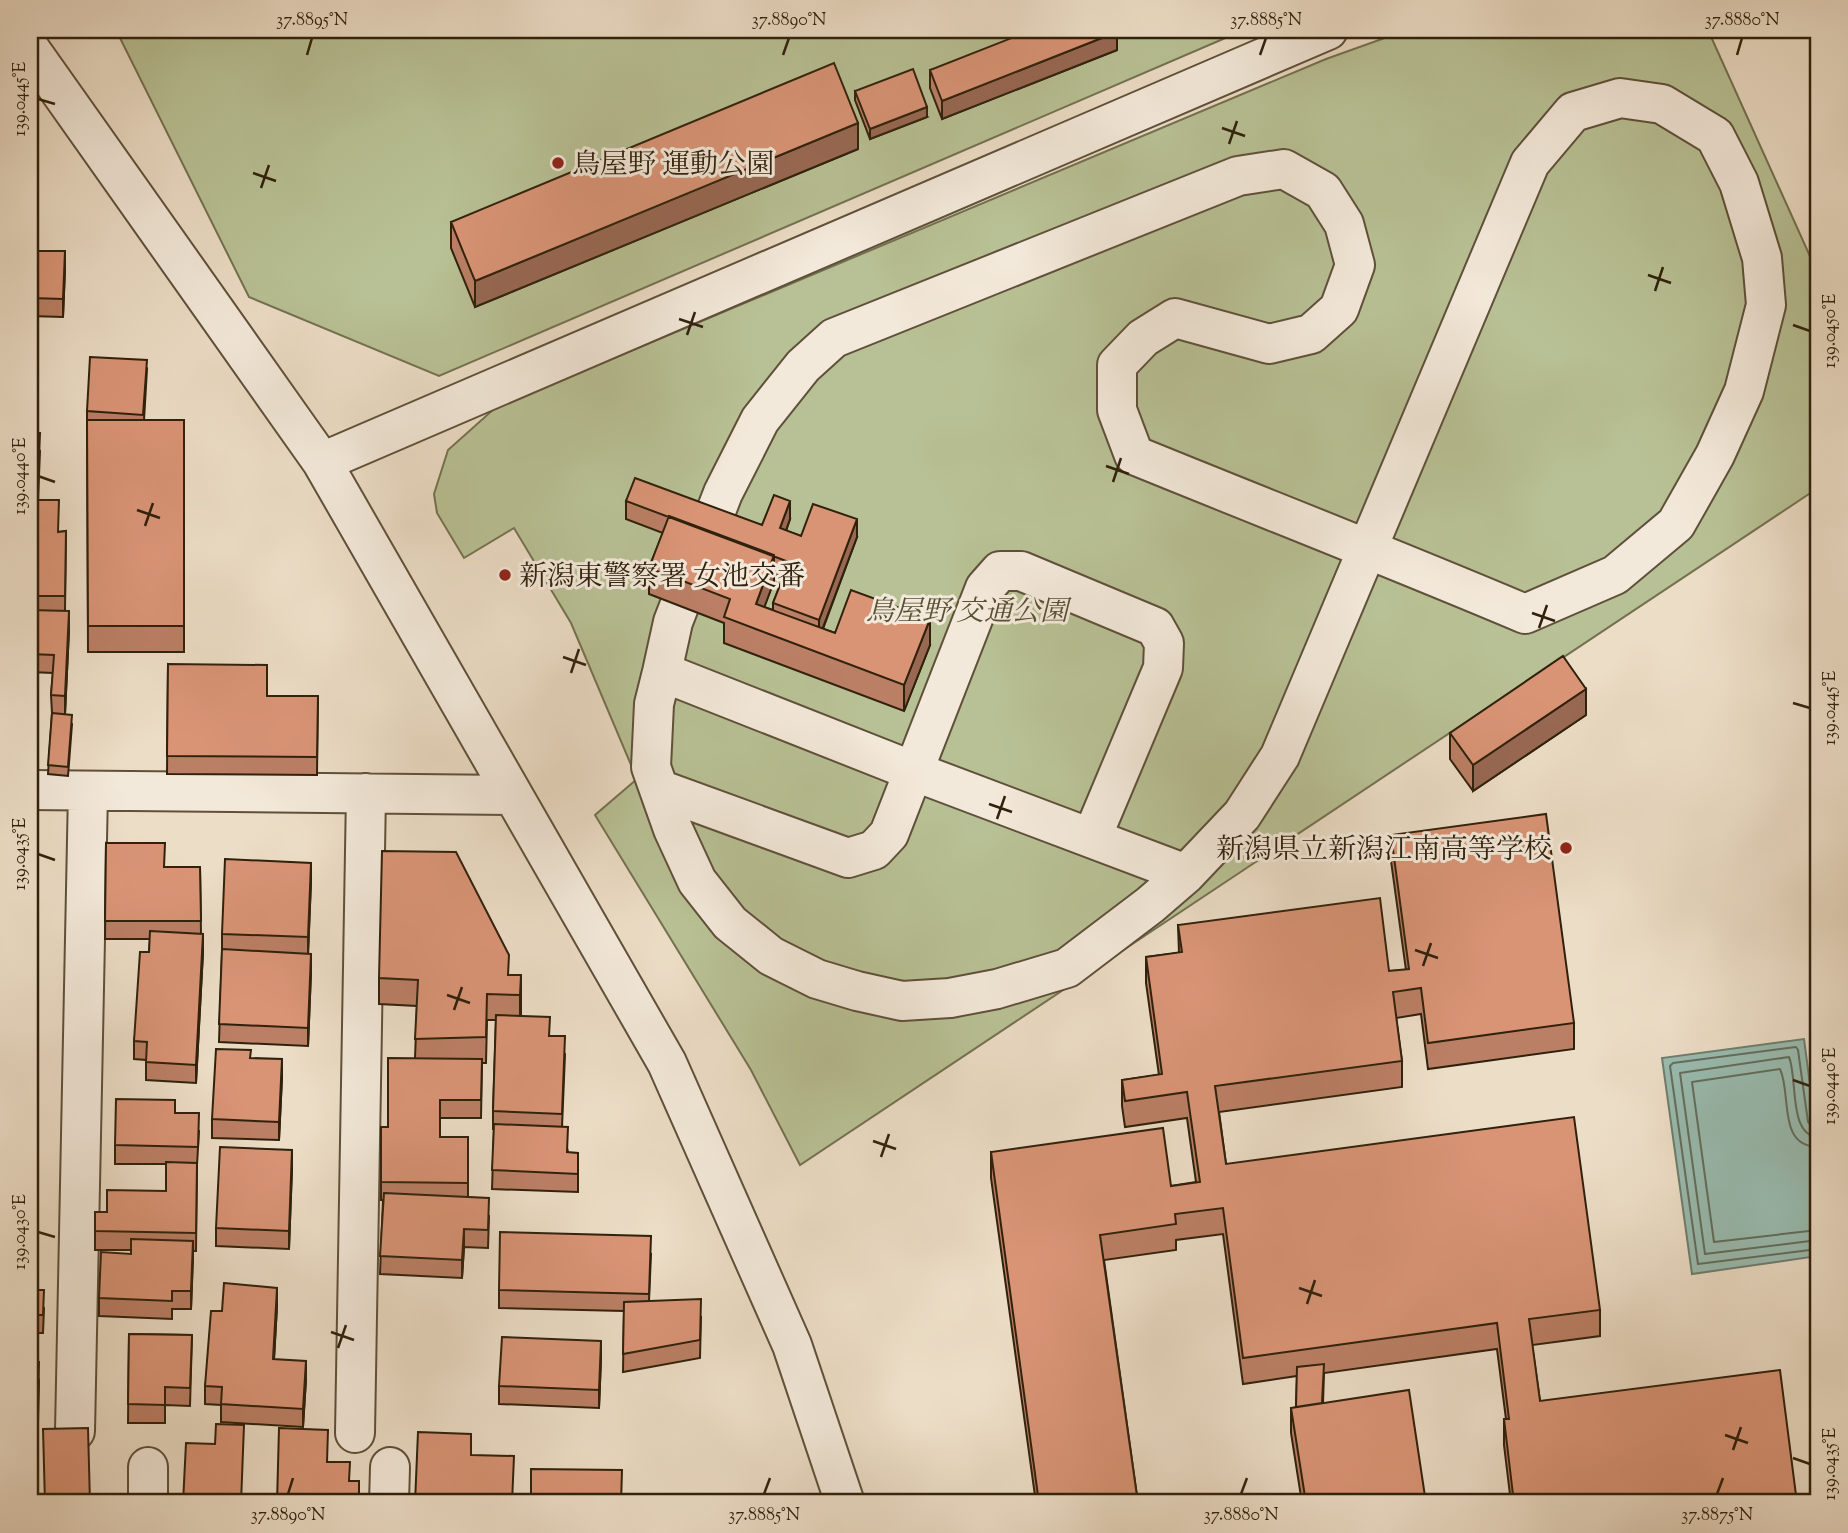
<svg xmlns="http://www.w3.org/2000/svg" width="1848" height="1533" font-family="'Sorts Mill Goudy','Noto Serif JP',serif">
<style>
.green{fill:#b8c195;stroke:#747150;stroke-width:2}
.water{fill:#99bcb0;stroke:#6f7e6e;stroke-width:2}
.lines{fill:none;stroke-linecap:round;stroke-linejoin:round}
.shore{stroke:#646e5e;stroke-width:2}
.minor-casing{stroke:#5f503a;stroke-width:42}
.minor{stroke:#f3e9da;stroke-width:38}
.wall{fill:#bb7f65;stroke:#30210c;stroke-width:2;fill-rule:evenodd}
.shaded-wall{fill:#986853;stroke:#30210c;stroke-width:2}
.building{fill:#d99476;stroke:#30210c;stroke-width:2}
.ticks{fill:none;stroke:#30210c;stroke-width:2.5}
.poi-dot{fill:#8f2418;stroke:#f3e9da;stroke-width:2.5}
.labels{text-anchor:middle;stroke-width:6;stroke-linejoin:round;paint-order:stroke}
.poi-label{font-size:28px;fill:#30210c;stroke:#f3e9da;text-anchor:start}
.park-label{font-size:28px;font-style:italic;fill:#595135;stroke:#f3e9da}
.neatline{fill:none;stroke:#30210c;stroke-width:2.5}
.ticks-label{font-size:18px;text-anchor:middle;fill:#30210c}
</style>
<rect width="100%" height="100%" fill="#ecddc6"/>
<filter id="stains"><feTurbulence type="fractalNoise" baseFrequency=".00286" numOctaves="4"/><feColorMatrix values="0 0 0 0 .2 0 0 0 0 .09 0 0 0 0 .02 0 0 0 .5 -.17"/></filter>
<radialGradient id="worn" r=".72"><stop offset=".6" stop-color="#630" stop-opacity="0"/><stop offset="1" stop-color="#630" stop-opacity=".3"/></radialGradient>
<!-- green -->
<path class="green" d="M116,30H1244L439,376L249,297Z
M1407,30H1708L1818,274V488L800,1165L751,1070L595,815L637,779L571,623L514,528L464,558L437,513L434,494L448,450L495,408L1326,59Z"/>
<!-- water -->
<path class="water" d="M1804,1039L1818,1145V1256L1692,1274L1662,1058Z"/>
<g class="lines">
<!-- shore -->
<path class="shore" d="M1818,1128L1812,1127L1808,1122L1798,1050L1796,1047L1673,1063L1670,1066L1698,1264L1818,1249
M1818,1137C1788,1135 1798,1079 1789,1057L1680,1073L1705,1254L1818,1240
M1818,1147C1777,1146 1792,1095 1780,1069L1692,1082L1714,1242L1818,1230"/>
<defs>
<path id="minor" d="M30,49L322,462L667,1063L792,1345L845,1503
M322,462L1328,30
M662,672L654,704L651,767L673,829L697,881L730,923L771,956L817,979L857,991L902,1001L950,998L997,989L1067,968L1150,905L1186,874L1242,815L1280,756L1530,163L1573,112L1620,98L1662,104L1715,136L1739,183L1762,258L1766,305L1744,391L1715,455L1676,524L1615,575L1525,614C1395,559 1264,508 1134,455L1117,410V365L1143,338L1175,318L1269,344L1311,334L1339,309L1355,265L1344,224L1323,191L1284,169L1238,176L834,338L803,366L760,420L723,493L673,622L662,672
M662,672L913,771L1186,874
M659,789L848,858L874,850L889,834L985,588L1000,571H1021L1155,627L1164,643L1163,668L1092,837
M30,790L513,795
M75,1431L88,791
M355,1433L366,793
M148,1503V1467
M389,1503L390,1467"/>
</defs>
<!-- minor casing -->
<use href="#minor" class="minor-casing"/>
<!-- minor -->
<use href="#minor" class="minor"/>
</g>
<!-- wall -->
<path class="wall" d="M1117,50L942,119L930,88V70Z
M855,91L927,117L870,139L855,100Z
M858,149L475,307L451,248V222Z
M30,251L65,269L63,317L30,316Z
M147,369L144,420H184V652H88L87,411Z
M30,433L40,451L38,500L30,499Z
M30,500L59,532L66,531L65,611L69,630L65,714L72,724L68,776L48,774L52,713L51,695L53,673L30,672Z
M626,501L762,525L790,519L786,531L801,536L857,537L823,629L835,633L930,645L904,711L724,643V623L649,594V568L663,533L626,519ZM774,574L783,578L773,603V610L764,607L774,581Z
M168,664L267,696H318L317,775L167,774Z
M1586,715L1473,791L1450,759V733Z
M1391,835L1574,1023V1049L1428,1069L1421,1014L1396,1018L1402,1061V1087L1219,1112L1226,1164L1600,1310V1336L1532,1345L1540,1401L1797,1503H1511L1504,1445V1419H1506L1497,1349L1324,1373L1323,1403L1426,1503H1302L1291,1433V1408L1296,1407L1297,1376L1243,1384L1223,1234L1176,1240V1250L1104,1260L1138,1503H1036L991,1178V1152L1171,1186L1196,1182L1187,1118L1125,1127L1122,1106V1080L1159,1075L1146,983V957L1179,953L1178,925L1389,971L1406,970L1391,861Z
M106,843L164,867H200L201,934L203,952L196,1083L146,1080V1060L134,1059V1041L149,952L150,939H105Z
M311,881L308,954L311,972L308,1046L219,1042L222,952V934Z
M521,975V1016L550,1036L565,1054L562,1127L568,1152L578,1171V1192L492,1189L494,1129H493V1111L496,1020H487L486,1063H482L481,1118H440V1137H468V1197L489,1216L488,1248L464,1247L462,1278L380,1274L383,1200H381V1127H388L415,1058L417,1006L379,1004V978Z
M282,1077L279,1140L212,1138V1119Z
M175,1113L199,1131L197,1165L196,1251H193L191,1309H172V1319L99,1316V1298L131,1254V1250H95V1231L107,1212L166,1191V1164H115V1145Z
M292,1168L289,1249L216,1246V1228Z
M651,1254L649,1301L701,1317L700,1358L623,1372L624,1311L499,1308V1290Z
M30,1290L44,1308L43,1333H30Z
M277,1306L274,1359L306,1379L303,1427L221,1422V1405L205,1404V1386L222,1311Z
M129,1334L192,1335L190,1406L165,1405V1423H128Z
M601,1359L599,1408L499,1404V1386Z
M30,1362L39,1380L38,1423H30Z"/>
<!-- shaded-wall -->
<path class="shaded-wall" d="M1132,30H1141L1132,35Z
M1117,32V50L942,119V101Z
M927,107V117L870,139V129Z
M858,123V149L475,307V281Z
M65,251V269L63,317V299Z
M790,501V519L780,547V528Z
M857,519V537L819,638V620Z
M774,555V581L756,630V604Z
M69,611V630L65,714V696Z
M930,619V645L904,711V685Z
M1586,689V715L1473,791V765Z
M311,863V881L308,955V937Z
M203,934V952L196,1083V1065Z
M311,954V972L308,1046V1028Z
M521,975V1001L520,1021V995Z
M282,1059V1077L279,1140V1122Z
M292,1150V1168L289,1249V1231Z
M464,1229V1247L462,1278V1260Z
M193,1241V1259L191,1309V1291Z
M277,1288V1306L273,1377V1359Z
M601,1341V1359L599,1408V1390Z
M306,1361V1379L303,1427V1409Z"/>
<!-- building -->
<path class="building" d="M1032,30H1116L1117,32L942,101L930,70Z
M834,63L858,123L475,281L451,222Z
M913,69L927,107L870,129L855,91Z
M30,251H65L63,299L30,298Z
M90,357L147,360L143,415L87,411Z
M87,420H184V626H88Z
M30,433H40L38,482L30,481Z
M635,478L762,525L774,495L790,501L780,528L801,536L813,504L857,519L819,620L773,603L789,562L626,501Z
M30,500H59L58,532L66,531L65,596H30Z
M669,516L774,555L756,604L835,633L851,590L930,619L904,685L724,617L730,599L649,568Z
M30,610L69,611L65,696L51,695L54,655L30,654Z
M1563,656L1586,689L1473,765L1450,733Z
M168,664L267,665V696H318L317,757L167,756Z
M52,713L72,715L68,767L48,765Z
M1546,814L1574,1023L1428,1043L1421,988L1393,992L1402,1061L1215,1086L1226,1164L1574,1117L1600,1310L1529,1319L1540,1401L1780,1370L1797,1503H1514L1504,1419H1509L1497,1323L1243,1358L1223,1208L1175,1214L1176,1224L1100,1235L1138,1503H1039L991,1152L1163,1128L1171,1186L1200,1182L1187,1092L1125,1101L1122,1080L1162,1074L1146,957L1182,952L1178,925L1380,898L1389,971L1409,969L1391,835Z
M106,843H165L164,867H200L201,921H105Z
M382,851L456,852L509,955L508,975H521L520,995L487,994L486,1037L415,1039L418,980L379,978Z
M225,859L311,863L308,937L222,934Z
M150,931L203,934L196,1065L146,1062L147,1042L134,1041L140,952H149Z
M222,949L311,954L308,1028L219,1024Z
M496,1015L550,1017L549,1036H565L562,1114L493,1111Z
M216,1049L251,1050L250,1058L282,1059L279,1122L212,1119Z
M388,1058L482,1059L481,1100H440V1137H468V1183L381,1182V1127H388Z
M116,1099L175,1100V1113H199L198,1147L115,1145Z
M494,1124L568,1127L567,1152L578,1153V1174L492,1170Z
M220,1147L292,1150L289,1231L216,1228Z
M166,1162L197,1163L196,1233L95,1231V1212H107V1190L166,1191Z
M384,1193L489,1198L488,1230L464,1229L462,1260L380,1256Z
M500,1232L651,1236L649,1294L499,1290Z
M131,1239L193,1241L191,1291H172V1301L99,1298L101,1252L131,1254Z
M224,1283L277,1288L273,1359L306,1361L303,1409L221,1404L222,1387L205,1386L211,1311H222Z
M30,1290H44L43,1315H30Z
M701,1299L700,1340L623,1354L624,1302Z
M129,1334L192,1335L190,1388L165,1387V1405L128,1404Z
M502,1337L601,1341L599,1390L499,1386Z
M30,1362H39L38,1405H30Z
M1324,1364L1322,1403L1296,1407L1297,1367Z
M1409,1390L1426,1503H1306L1291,1408Z
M216,1424L244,1425L241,1503H183L186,1443L215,1444Z
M88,1428L90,1503H45L43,1429Z
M279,1428L328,1430L327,1462H350L349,1481H359V1503H277Z
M418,1432L471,1434V1455L514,1456L512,1503H415Z
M531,1469L622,1470L621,1503H531Z"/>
<!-- ticks -->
<path class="ticks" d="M307,55L312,38M783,55L789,38M1260,55L1266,38M1737,55L1742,38M38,99L55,104M1222,128L1245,136M1229,144L1237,121M253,173L276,181M261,188L269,165M1648,275L1671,283M1655,291L1663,267M679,319L703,327M1793,325L1810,331M687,335L695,312M1106,466L1129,474M38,476L55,482M1113,482L1121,458M137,510L160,518M145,526L153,503M1532,613L1555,621M1539,628L1547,605M563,657L586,665M571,673L579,649M1793,703L1810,708M989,804L1012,812M997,819L1005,796M38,854L55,860M1415,950L1438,958M1423,966L1431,943M447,995L470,1003M454,1010L462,987M1793,1080L1810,1086M873,1141L896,1149M881,1157L889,1134M38,1232L55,1237M1299,1288L1322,1296M1307,1304L1315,1280M331,1332L354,1340M338,1348L346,1325M1725,1435L1748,1443M1733,1450L1741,1427M1793,1458L1810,1464M288,1494L293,1478M764,1494L770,1478M1241,1494L1247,1478M1717,1494L1723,1478"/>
<!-- markers -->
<g class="poi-dot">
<circle cx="558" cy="163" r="7"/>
<circle cx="505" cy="575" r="7"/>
<circle cx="1566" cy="848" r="7"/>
</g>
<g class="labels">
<!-- poi labels -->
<g class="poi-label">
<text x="572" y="173">鳥屋野 運動公園</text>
<text x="519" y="585">新潟東警察署 女池交番</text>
<text x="1552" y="858" text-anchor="end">新潟県立新潟江南高等学校</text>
</g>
<!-- park labels -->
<g class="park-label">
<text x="967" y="620">鳥屋野 交通公園</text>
</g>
</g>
<!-- margin -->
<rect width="1848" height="1533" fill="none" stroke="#ecddc6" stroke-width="77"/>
<rect x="38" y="38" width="1772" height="1456" class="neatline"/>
<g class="ticks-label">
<text x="312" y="25">37.8895°N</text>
<text x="789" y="25">37.8890°N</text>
<text x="1266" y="25">37.8885°N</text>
<text x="1742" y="25">37.8880°N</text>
<text transform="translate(19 99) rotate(-90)" y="6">139.0445°E</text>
<text transform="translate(1829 331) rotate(-90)" y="6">139.0450°E</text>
<text transform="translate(19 476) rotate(-90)" y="6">139.0440°E</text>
<text transform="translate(1829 708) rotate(-90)" y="6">139.0445°E</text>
<text transform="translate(19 854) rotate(-90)" y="6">139.0435°E</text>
<text transform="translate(1829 1086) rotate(-90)" y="6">139.0440°E</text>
<text transform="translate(19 1232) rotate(-90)" y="6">139.0430°E</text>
<text transform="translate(1829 1464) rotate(-90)" y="6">139.0435°E</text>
<text x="288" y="1520">37.8890°N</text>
<text x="764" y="1520">37.8885°N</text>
<text x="1241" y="1520">37.8880°N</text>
<text x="1717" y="1520">37.8875°N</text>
</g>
<rect width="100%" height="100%" filter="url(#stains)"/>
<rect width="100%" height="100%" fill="url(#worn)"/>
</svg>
